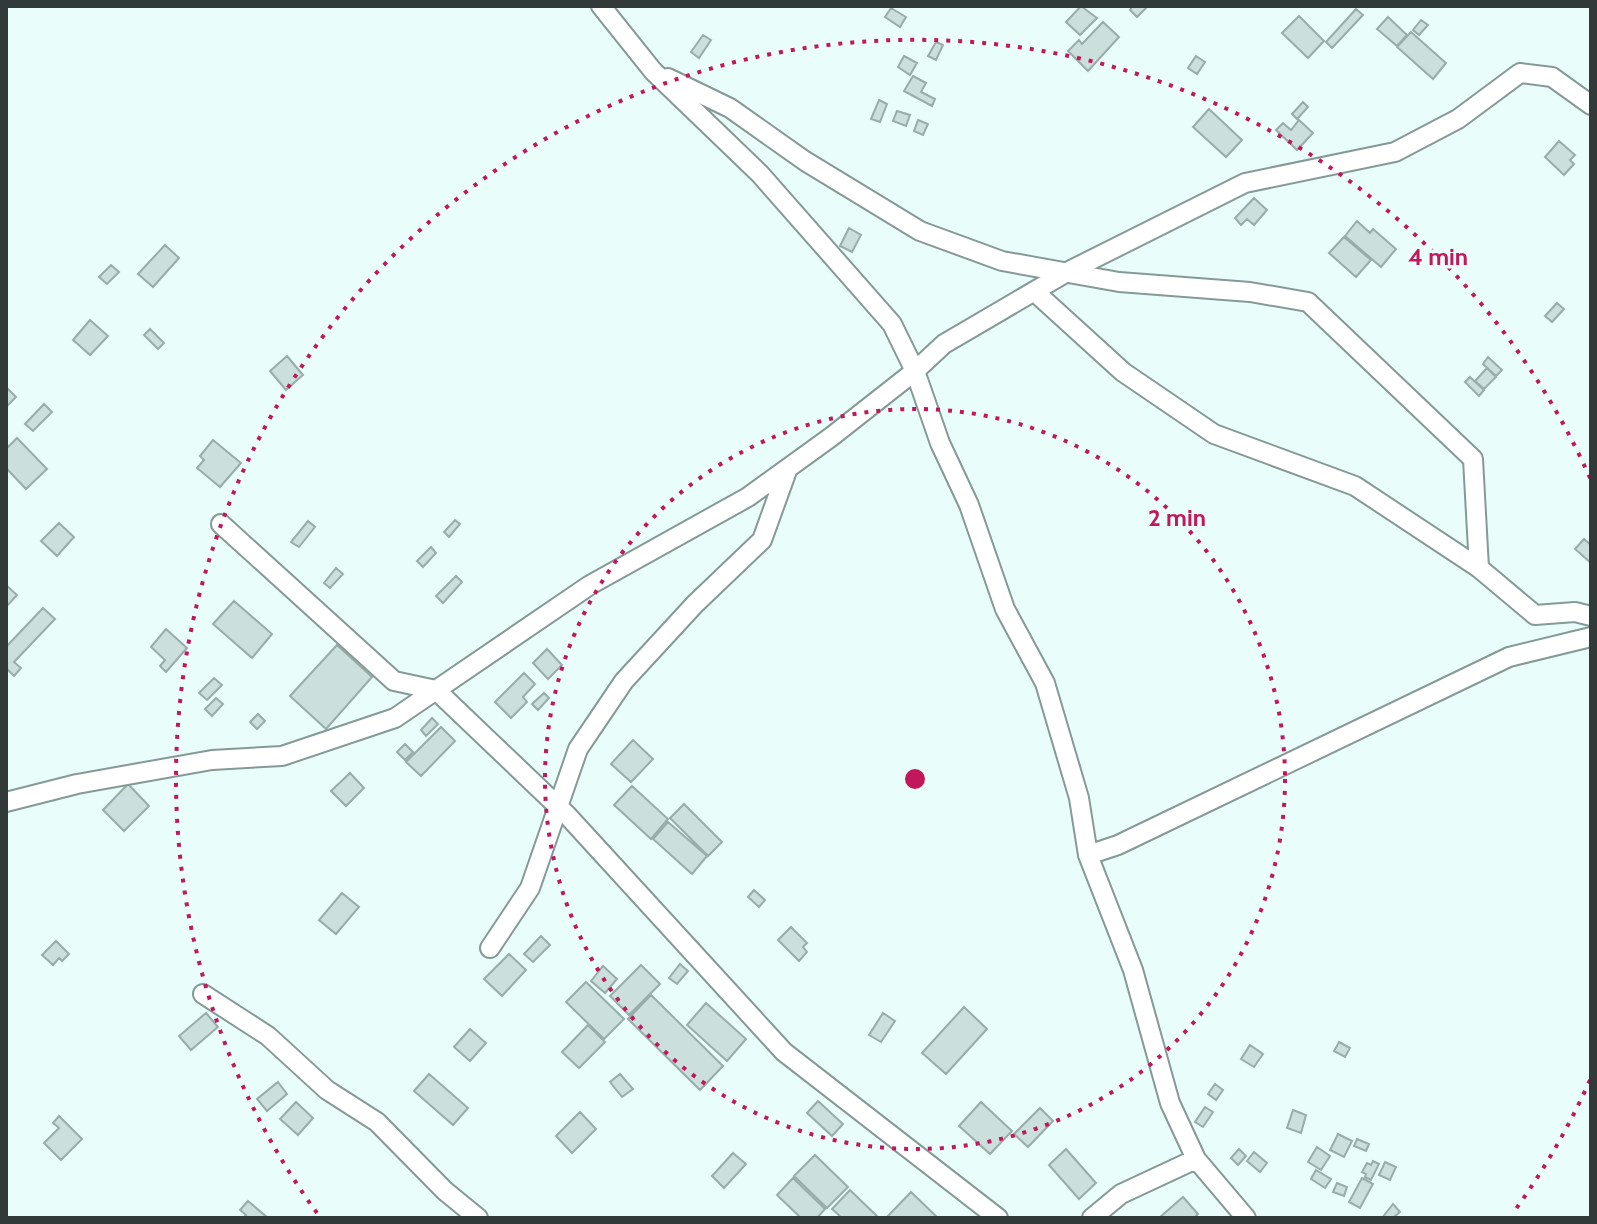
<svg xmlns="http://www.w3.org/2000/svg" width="1597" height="1224" font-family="Cabin,sans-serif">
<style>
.building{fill:#cbdfdc;stroke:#98aca9;stroke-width:2}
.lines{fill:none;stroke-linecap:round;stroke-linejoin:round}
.minor-casing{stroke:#859996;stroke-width:22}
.minor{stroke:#fff;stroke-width:18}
.ring{fill:none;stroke:#c2185b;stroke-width:4;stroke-dasharray:4 8}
.centre{fill:#c2185b;stroke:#e9fefb;stroke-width:4}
.ring-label{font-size:24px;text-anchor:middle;font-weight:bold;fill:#c2185b;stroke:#e9fefb;stroke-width:7;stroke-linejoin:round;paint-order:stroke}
</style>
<rect width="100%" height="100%" fill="#e9fefb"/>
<!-- building -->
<path class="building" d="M1081,6L1097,18L1080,35L1066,22Z
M1133,6H1148L1137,17L1130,10Z
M891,8L906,17L900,27L885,17Z
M1356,9L1363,15L1332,48L1326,42Z
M1299,16L1324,41L1308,58L1282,33Z
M1388,17L1407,35L1397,46L1377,29Z
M1421,20L1428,25L1419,35L1413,30Z
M1103,22L1119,37L1088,71L1068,51L1079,40L1082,44Z
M1411,32L1446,63L1433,79L1397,47Z
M703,35L711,40L699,58L691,52Z
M936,42L943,45L936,60L928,56Z
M904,56L917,63L910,75L898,67Z
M1196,56L1205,62L1197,74L1188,68Z
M913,76L926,83L921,92L935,99L932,106L904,91Z
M879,100L887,104L880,122L871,119Z
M1303,102L1308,107L1297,119L1292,114Z
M1209,109L1242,140L1226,157L1193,127Z
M897,111L910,115L906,126L893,121Z
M918,120L928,124L923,135L914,131Z
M1299,120L1313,133L1297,150L1276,130L1283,123L1291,130Z
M1559,141L1575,155L1570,160L1574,164L1564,175L1545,157Z
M1254,198L1267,210L1254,225L1247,219L1241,225L1235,218Z
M1357,221L1370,233L1373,229L1396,249L1381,267L1345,236Z
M849,228L861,235L852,252L840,246Z
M1344,237L1371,260L1356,277L1329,253Z
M165,245L179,258L153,287L138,274Z
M111,265L119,272L107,284L99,277Z
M1557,303L1564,309L1552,322L1545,316Z
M90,320L108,336L90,355L73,340Z
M150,329L164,343L158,349L144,335Z
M287,356L303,375L286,390L270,371Z
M1488,357L1502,370L1496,376L1483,364Z
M1487,368L1496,377L1484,389L1475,381Z
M1470,377L1484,390L1479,396L1465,382Z
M6,387L16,397L6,407Z
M44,404L52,412L33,431L25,424Z
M17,438L47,469L26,489L6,468V449Z
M213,440L241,463L220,487L197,468L204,460L200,456Z
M455,520L460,524L449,537L444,532Z
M308,521L315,527L299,547L291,542Z
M59,523L74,537L57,556L41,541Z
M1584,539L1591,545V563L1575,549Z
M431,547L436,553L423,567L417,561Z
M336,568L343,574L330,588L324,583Z
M456,576L462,582L443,603L436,596Z
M6,585L17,595L6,607Z
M234,601L272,634L252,658L213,624Z
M43,608L55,619L14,662L21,668L14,676L6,668V647Z
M166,629L187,648L166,672L160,666L165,660L151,647Z
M337,645L372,677L326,729L290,696Z
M547,649L562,665L548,679L533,663Z
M524,673L535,684L523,697L527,702L511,718L495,702Z
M214,678L222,685L207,700L199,693Z
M544,693L549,698L538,710L532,704Z
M216,698L223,704L212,716L205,709Z
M258,714L265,721L257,729L250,722Z
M432,718L438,724L426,736L421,730Z
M441,727L455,741L421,776L406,762Z
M633,740L653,759L631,782L611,764Z
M405,744L413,752L405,760L397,752Z
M350,773L364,788L346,806L331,791Z
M128,784L149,806L124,831L103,810Z
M632,786L668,819L651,839L614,805Z
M684,804L722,842L708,856L670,818Z
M668,822L707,856L692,874L653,839Z
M754,890L765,900L759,907L748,897Z
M342,893L359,907L336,934L319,920Z
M791,927L807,943L803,947L807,952L799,961L778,940Z
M541,936L550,945L533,962L524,954Z
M56,941L69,954L62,961L59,958L53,965L42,955Z
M509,954L526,970L502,996L484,979Z
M680,964L688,971L677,984L669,978Z
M641,965L660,984L629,1015L610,996Z
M603,966L617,979L605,993L591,981Z
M586,982L624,1019L604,1039L566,1002Z
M651,995L723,1066L700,1090L628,1019Z
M706,1003L746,1039L727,1061L687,1025Z
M964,1007L987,1029L946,1074L922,1053Z
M206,1013L218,1027L191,1050L179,1036Z
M883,1013L895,1021L881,1042L869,1035Z
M588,1025L605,1042L579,1068L562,1052Z
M470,1029L486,1043L470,1061L454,1047Z
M1339,1042L1350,1048L1345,1057L1334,1051Z
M1250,1045L1263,1054L1254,1067L1241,1059Z
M429,1074L468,1108L453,1125L414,1091Z
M620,1074L633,1089L622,1097L610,1082Z
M278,1082L287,1094L267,1111L257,1099Z
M1215,1084L1223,1090L1216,1100L1208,1094Z
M818,1101L843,1124L832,1136L807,1113Z
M296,1102L313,1118L298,1135L280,1119Z
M981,1102L1012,1131L990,1154L959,1126Z
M1205,1107L1213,1112L1203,1127L1195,1122Z
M1040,1108L1053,1121L1028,1147L1014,1134Z
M1293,1110L1306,1115L1301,1133L1287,1128Z
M580,1112L596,1129L572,1153L556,1136Z
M59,1116L82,1139L61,1160L44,1143L59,1128L53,1123Z
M1338,1134L1352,1141L1344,1157L1330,1150Z
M1357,1139L1369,1144L1366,1151L1354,1146Z
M1317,1147L1330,1156L1321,1170L1308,1162Z
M1066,1149L1096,1183L1079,1199L1049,1165Z
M1239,1149L1246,1156L1238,1165L1231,1158Z
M1254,1152L1267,1163L1260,1172L1247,1161Z
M733,1153L746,1164L724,1188L712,1176Z
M815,1155L848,1187L827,1208L794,1176Z
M1373,1161L1379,1164L1371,1180L1365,1177L1366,1174L1362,1172L1367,1163L1371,1165Z
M1385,1162L1396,1167L1390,1180L1379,1175Z
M1316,1170L1331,1179L1325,1188L1311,1179Z
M793,1178L825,1209L817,1218H801L777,1195Z
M1362,1178L1373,1184L1360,1208L1349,1202Z
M1337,1183L1347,1187L1344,1196L1333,1192Z
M850,1190L879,1218H842L832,1209Z
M911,1192L938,1218H886Z
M1183,1197L1198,1214L1194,1218H1159Z
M248,1201L268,1218H243L246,1215L240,1210Z
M1393,1204L1400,1212L1393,1218H1382Z"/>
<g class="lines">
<defs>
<path id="minor" d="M601,6L653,71L760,174L892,324L915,371L940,443L969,505L1005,609L1045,683L1079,798L1088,855L1133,970L1170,1103L1196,1159L1246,1218
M668,78L730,108L805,161L920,231L1002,261L1119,282L1250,292L1308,302L1473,459L1479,568
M1035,292L1123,372L1214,434L1355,486L1479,568L1535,615L1575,612L1591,616
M221,524L394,681L436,690L567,815L784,1052L998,1218
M6,802L77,784L212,760L282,756L395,718L590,585L748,497L831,437L915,371L944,344L1067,272L1245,183L1395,152L1458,119L1520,73L1552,77L1591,105
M1088,855L1118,845L1509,657L1591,637
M490,948L530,888L578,749L624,681L695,604L762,540L788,468
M203,994L268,1036L327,1090L377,1122L445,1191L478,1218
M1092,1218L1121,1194L1196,1159"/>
</defs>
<!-- minor casing -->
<use href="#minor" class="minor-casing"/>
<!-- minor -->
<use href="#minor" class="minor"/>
</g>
<!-- distance rings -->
<g class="ring">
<circle cx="915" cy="779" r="370"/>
<path d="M1590 1080A739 739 0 0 1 1513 1213M317 1213A739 739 0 1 1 1590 478"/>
</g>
<circle cx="915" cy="779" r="12" class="centre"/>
<g class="ring-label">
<text x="1438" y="265">4 min</text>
<text x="1177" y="526">2 min</text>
</g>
<!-- border -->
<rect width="1597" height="1224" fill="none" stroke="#313a39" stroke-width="16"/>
</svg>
